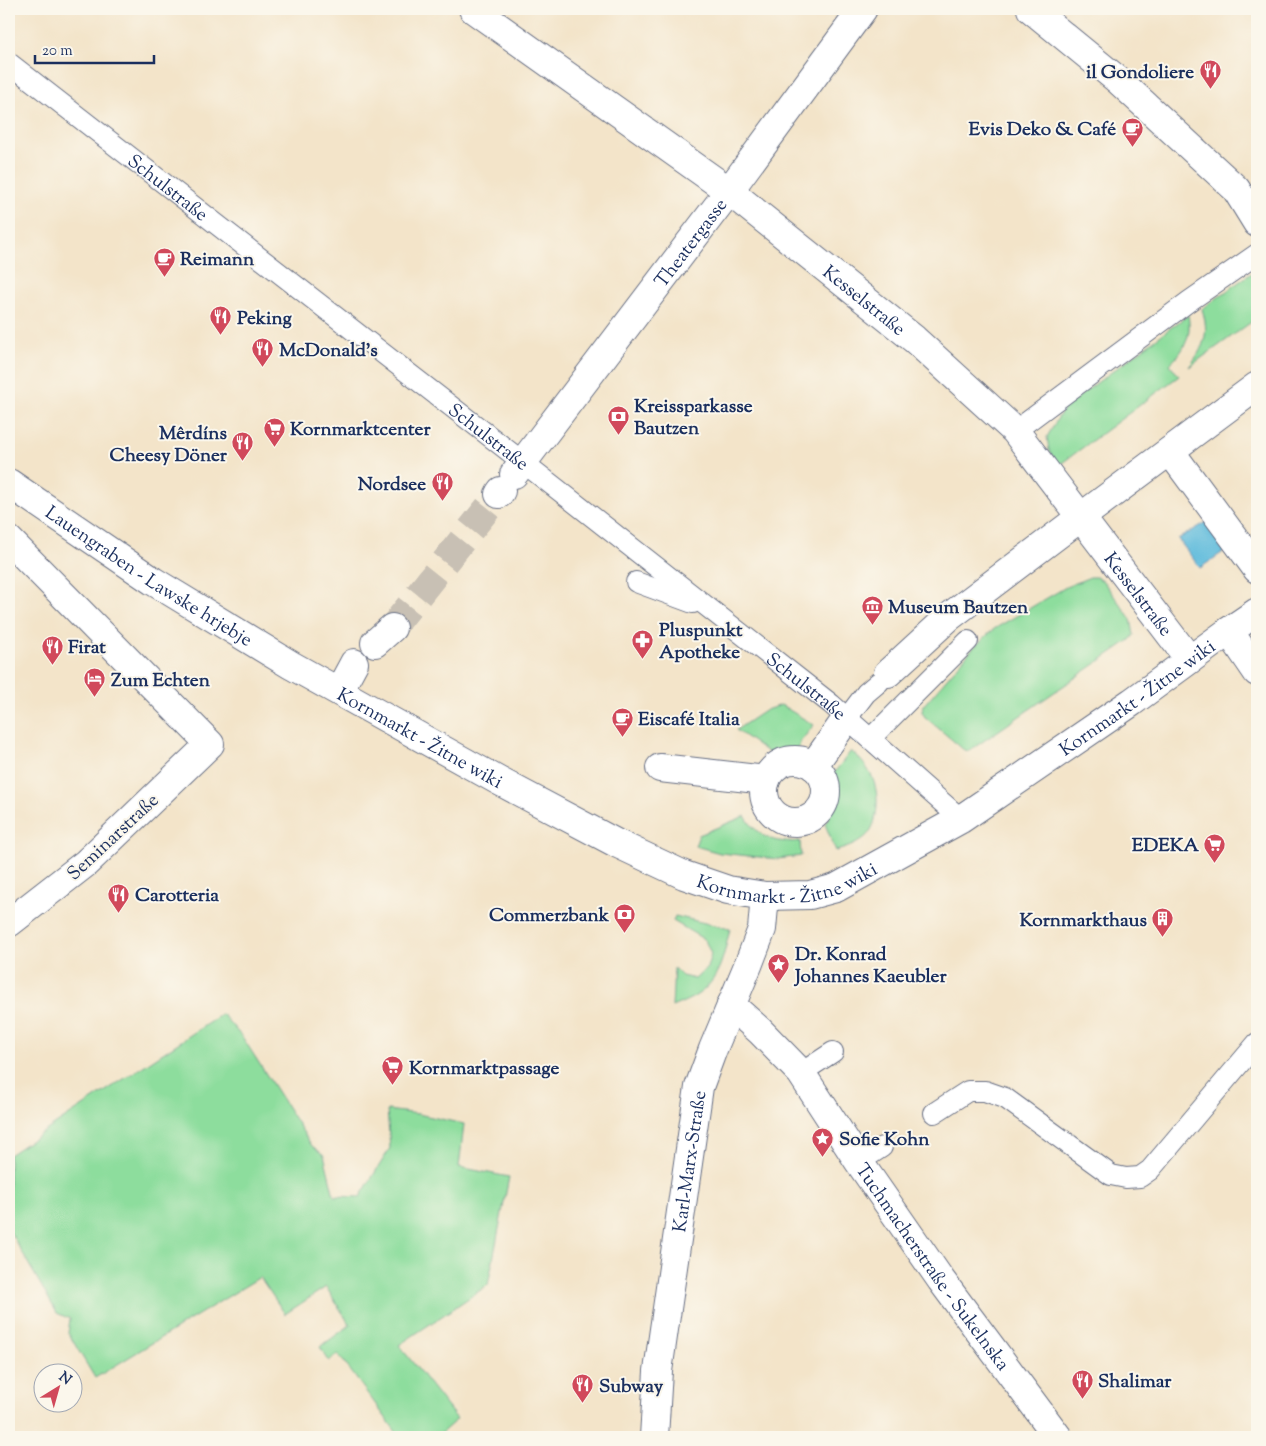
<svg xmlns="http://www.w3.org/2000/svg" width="1266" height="1446" font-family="'Sorts Mill Goudy',serif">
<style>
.green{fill:#8ddd9d;stroke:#54867e}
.water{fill:#5ebbdc;stroke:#3c759d}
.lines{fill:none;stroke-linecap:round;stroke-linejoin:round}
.street-tunnel{stroke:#c8c0b4;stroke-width:28;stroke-dasharray:28 14;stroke-linecap:butt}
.lane-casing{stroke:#676e83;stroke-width:22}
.street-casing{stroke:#676e83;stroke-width:30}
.secondary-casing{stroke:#676e83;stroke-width:30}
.lane{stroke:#fff;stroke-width:20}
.street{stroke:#fff;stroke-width:28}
.secondary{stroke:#fff;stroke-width:28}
.labels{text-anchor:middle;stroke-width:4;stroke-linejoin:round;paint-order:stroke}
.poi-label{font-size:19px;font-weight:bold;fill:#1b2f5e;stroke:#fbf7ec;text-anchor:start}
.street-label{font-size:19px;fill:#1b2f5e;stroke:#fbf7ec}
</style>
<rect width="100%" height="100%" fill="#fbf7ec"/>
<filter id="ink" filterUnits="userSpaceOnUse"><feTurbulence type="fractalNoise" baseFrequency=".02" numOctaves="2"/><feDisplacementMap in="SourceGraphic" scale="10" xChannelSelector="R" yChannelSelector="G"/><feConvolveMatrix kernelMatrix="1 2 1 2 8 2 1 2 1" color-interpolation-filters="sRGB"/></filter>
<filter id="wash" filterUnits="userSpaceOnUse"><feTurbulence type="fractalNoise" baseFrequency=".0096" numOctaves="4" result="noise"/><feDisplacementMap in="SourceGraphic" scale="20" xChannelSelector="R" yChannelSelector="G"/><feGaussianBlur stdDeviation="1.12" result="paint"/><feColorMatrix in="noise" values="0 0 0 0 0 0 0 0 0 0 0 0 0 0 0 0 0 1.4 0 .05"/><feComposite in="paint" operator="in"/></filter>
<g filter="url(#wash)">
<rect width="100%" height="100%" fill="#f3e4c9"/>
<!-- green -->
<path class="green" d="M1257,269V318L1189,367C1204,347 1210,334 1202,309Z
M1188,315C1192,335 1185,350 1170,364L1179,376L1058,466L1049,450L1047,437L1062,411L1082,394Z
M1090,577H1096L1103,581L1131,619L1134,635L1130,640L969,751L964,750L925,717L922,712L923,706L973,648L994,629L1066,587Z
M781,705L814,725L801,741L797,751L783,750L769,753L736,730L766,710Z
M851,751C859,758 866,765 871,775C880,791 880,826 864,838C856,845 846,848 836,851L825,824C834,809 836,795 830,778Z
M745,816C759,838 774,844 800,841L801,856L778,859L720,853L695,846L699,835Z
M675,916L730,929C724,953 721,977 700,993C692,999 681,1003 672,1007L674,968L682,976L695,979L707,968L711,954L705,940L673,921Z
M222,1014L243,1038L312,1146L324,1155L334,1196L360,1197L390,1148L387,1110L418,1114L464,1124L459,1167L509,1177L488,1285L399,1345L457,1419L437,1437H400L338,1354L329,1361L320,1347L350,1325L326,1287L285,1314L260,1277L95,1378L68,1333L70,1319L57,1313L9,1230V1155Z"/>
<!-- water -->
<path class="water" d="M1212,519L1232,546L1200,568L1178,539Z"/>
</g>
<g filter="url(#ink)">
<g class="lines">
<!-- street-tunnel -->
<path class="street-tunnel" d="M392,628L499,494"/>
<defs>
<g id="lane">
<path id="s1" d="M9,63L524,463L831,704L961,819"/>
<path d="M1015,431L1188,302L1257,254"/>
<path d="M636,582L693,603"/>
<path d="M847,718L866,693L879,682"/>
<path d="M871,738L968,641"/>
<path d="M801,1073L833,1052"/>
<path d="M934,1113L968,1091H985L1005,1098L1111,1175L1126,1178L1140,1177L1150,1170L1257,1043"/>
<path d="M859,1162L882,1147"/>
</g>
<g id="street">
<path id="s2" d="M473,9L729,191L914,339L1015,431L1189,659"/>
<path d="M1031,9L1119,81L1236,189L1257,223"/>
<path d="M1170,451L1257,569"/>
<path id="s3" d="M514,474L729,191L863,9"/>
<path d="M499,494L501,491"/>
<path d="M9,540L210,744L86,863L9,923"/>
<path d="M1229,631L1257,672"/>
<path d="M375,643L392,628"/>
<path d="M888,673L949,617L1081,517L1257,386"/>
<path d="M339,691L354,663"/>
<circle cx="795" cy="791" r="31"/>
<path d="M813,766L847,718"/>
<path d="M660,768L766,780"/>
<path id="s4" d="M731,1005L760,1031L801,1073L859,1162L941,1280L1058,1437"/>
<path id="s5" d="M654,1437L658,1371L699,1087L713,1049L749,963L762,929L765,896"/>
</g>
<g id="secondary">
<path id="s6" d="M9,483L153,581L291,665L499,781L616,843L684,875L728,890L765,896L810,895L836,888L961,819L1132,702L1229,631L1257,612"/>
</g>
</defs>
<!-- lane casing -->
<use href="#lane" class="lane-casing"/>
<!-- street casing -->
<use href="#street" class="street-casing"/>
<!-- secondary casing -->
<use href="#secondary" class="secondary-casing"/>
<!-- lane -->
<use href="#lane" class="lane"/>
<!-- street -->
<use href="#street" class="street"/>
<!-- secondary -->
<use href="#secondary" class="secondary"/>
</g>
</g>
<!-- icons -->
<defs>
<symbol id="restaurant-pin" viewBox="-11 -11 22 30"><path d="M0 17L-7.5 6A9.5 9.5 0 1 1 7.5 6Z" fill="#d1495b" stroke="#fbf7ec"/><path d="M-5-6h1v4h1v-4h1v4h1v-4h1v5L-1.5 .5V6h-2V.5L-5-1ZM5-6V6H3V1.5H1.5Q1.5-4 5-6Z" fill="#fff"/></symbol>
<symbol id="cafe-pin" viewBox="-11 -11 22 30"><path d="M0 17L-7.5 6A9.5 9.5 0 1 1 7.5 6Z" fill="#d1495b" stroke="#fbf7ec"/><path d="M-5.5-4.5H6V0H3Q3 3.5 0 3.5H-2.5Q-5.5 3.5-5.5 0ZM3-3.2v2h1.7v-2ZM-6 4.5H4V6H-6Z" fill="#fff"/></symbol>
<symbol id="bank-pin" viewBox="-11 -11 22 30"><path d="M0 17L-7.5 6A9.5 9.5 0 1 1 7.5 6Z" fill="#d1495b" stroke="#fbf7ec"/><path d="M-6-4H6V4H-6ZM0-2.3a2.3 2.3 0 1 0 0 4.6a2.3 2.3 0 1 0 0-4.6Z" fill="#fff"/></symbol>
<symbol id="supermarket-pin" viewBox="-11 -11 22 30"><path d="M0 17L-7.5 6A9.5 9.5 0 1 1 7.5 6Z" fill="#d1495b" stroke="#fbf7ec"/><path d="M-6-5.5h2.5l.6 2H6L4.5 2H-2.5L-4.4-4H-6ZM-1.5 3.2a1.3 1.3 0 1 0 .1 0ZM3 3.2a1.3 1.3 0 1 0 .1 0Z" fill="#fff"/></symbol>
<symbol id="museum-pin" viewBox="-11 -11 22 30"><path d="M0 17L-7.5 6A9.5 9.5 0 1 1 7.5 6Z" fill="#d1495b" stroke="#fbf7ec"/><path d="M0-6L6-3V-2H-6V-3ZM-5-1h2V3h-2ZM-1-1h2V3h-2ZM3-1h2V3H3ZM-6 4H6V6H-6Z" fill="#fff"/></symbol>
<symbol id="pharmacy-pin" viewBox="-11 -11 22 30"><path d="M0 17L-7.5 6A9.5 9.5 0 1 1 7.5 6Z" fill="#d1495b" stroke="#fbf7ec"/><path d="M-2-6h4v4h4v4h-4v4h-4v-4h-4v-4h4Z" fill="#fff"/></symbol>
<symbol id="hotel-pin" viewBox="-11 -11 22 30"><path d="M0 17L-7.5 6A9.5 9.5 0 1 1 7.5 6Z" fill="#d1495b" stroke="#fbf7ec"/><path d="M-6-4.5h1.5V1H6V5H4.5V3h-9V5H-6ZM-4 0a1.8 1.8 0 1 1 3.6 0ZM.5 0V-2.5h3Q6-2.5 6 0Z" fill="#fff"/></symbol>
<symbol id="building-pin" viewBox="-11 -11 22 30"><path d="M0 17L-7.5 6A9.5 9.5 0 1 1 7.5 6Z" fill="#d1495b" stroke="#fbf7ec"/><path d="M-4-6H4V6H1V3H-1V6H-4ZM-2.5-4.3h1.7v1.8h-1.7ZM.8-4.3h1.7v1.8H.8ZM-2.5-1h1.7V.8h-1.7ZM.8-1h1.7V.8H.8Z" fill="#fff"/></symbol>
<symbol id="sight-pin" viewBox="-11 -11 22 30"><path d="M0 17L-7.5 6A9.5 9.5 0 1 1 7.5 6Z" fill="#d1495b" stroke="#fbf7ec"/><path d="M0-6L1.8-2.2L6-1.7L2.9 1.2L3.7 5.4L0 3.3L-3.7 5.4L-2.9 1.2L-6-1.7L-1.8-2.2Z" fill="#fff"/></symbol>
</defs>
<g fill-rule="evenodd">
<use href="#restaurant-pin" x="1198" y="58" width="25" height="34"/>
<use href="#cafe-pin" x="1120" y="116" width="25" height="34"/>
<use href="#cafe-pin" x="152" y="246" width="25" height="34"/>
<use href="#restaurant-pin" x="208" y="304" width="25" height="34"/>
<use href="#restaurant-pin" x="250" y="336" width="25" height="34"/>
<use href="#bank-pin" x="606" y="404" width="25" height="34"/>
<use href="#supermarket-pin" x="262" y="416" width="25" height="34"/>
<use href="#restaurant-pin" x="230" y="430" width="25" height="34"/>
<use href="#restaurant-pin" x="430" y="470" width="25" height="34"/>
<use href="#museum-pin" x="860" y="594" width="25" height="34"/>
<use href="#pharmacy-pin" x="630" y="628" width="25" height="34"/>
<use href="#restaurant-pin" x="40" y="634" width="25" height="34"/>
<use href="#hotel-pin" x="82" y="666" width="25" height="34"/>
<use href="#cafe-pin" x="610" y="706" width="25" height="34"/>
<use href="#supermarket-pin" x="1202" y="832" width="25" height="34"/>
<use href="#restaurant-pin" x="106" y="882" width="25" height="34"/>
<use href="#bank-pin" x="612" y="902" width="25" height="34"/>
<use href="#building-pin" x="1150" y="906" width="25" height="34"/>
<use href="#sight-pin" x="766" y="952" width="25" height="34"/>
<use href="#supermarket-pin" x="380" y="1054" width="25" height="34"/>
<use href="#sight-pin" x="810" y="1126" width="25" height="34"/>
<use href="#restaurant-pin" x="1070" y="1368" width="25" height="34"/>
<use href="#restaurant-pin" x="570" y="1372" width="25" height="34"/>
</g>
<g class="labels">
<!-- poi labels -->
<g class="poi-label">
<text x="1194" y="78" text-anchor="end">il Gondoliere</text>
<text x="1116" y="135" text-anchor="end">Evis Deko &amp; Café</text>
<text x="180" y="265">Reimann</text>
<text x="237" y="324">Peking</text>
<text x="279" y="356">McDonald's</text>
<text x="634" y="412">Kreissparkasse<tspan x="634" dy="22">Bautzen</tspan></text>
<text x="290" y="435">Kornmarktcenter</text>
<text x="227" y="439" text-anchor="end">Mêrdíns<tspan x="227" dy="22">Cheesy Döner</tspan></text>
<text x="426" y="490" text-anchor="end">Nordsee</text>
<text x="888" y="613">Museum Bautzen</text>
<text x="659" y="636">Pluspunkt<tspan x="659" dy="22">Apotheke</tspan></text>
<text x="68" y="653">Firat</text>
<text x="111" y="686">Zum Echten</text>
<text x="638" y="725">Eiscafé Italia</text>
<text x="1199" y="851" text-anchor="end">EDEKA</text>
<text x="135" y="901">Carotteria</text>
<text x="609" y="921" text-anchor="end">Commerzbank</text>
<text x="1147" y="926" text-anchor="end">Kornmarkthaus</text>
<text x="795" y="960">Dr. Konrad<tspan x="795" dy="22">Johannes Kaeubler</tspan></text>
<text x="409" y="1074">Kornmarktpassage</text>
<text x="839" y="1145">Sofie Kohn</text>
<text x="1098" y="1387">Shalimar</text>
<text x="599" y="1392">Subway</text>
</g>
<!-- street labels -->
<g class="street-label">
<text dy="7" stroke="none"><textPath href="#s1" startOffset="202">Schulstraße</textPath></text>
<text dy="7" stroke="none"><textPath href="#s3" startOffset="291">Theatergasse</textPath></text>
<text dy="7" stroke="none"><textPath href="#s2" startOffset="488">Kesselstraße</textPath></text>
<text dy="7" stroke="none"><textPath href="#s1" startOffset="608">Schulstraße</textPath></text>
<text dy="7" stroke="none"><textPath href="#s6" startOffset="168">Lauengraben - Lawske hrjebje</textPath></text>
<text dy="7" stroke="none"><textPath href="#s2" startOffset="892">Kesselstraße</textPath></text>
<text dy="7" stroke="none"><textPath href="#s1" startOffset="1012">Schulstraße</textPath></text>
<text dy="7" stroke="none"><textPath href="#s6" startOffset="1294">Kornmarkt - Žitne wiki</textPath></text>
<text dy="7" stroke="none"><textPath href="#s6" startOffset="484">Kornmarkt - Žitne wiki</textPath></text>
<text transform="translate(112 836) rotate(-43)" y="7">Seminarstraße</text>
<text dy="7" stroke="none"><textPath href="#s6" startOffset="889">Kornmarkt - Žitne wiki</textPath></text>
<text dy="7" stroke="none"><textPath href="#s5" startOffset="278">Karl-Marx-Straße</textPath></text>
<text dy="7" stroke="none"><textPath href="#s4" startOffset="332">Tuchmacherstraße - Sukelnska</textPath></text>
</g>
</g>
<!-- margin -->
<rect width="1266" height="1446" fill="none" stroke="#fbf7ec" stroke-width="30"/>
<!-- north arrow -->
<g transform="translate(58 1388) rotate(37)"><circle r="24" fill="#fbf7ec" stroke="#a1a7b3"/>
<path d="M0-4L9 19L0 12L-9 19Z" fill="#d1495b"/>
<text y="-8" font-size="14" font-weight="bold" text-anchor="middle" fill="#1b2f5e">N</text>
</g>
<!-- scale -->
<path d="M35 55v8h119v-8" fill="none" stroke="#1b2f5e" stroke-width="2.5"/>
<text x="42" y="55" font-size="15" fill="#1b2f5e" stroke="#fbf7ec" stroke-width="4" paint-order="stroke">20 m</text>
</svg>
